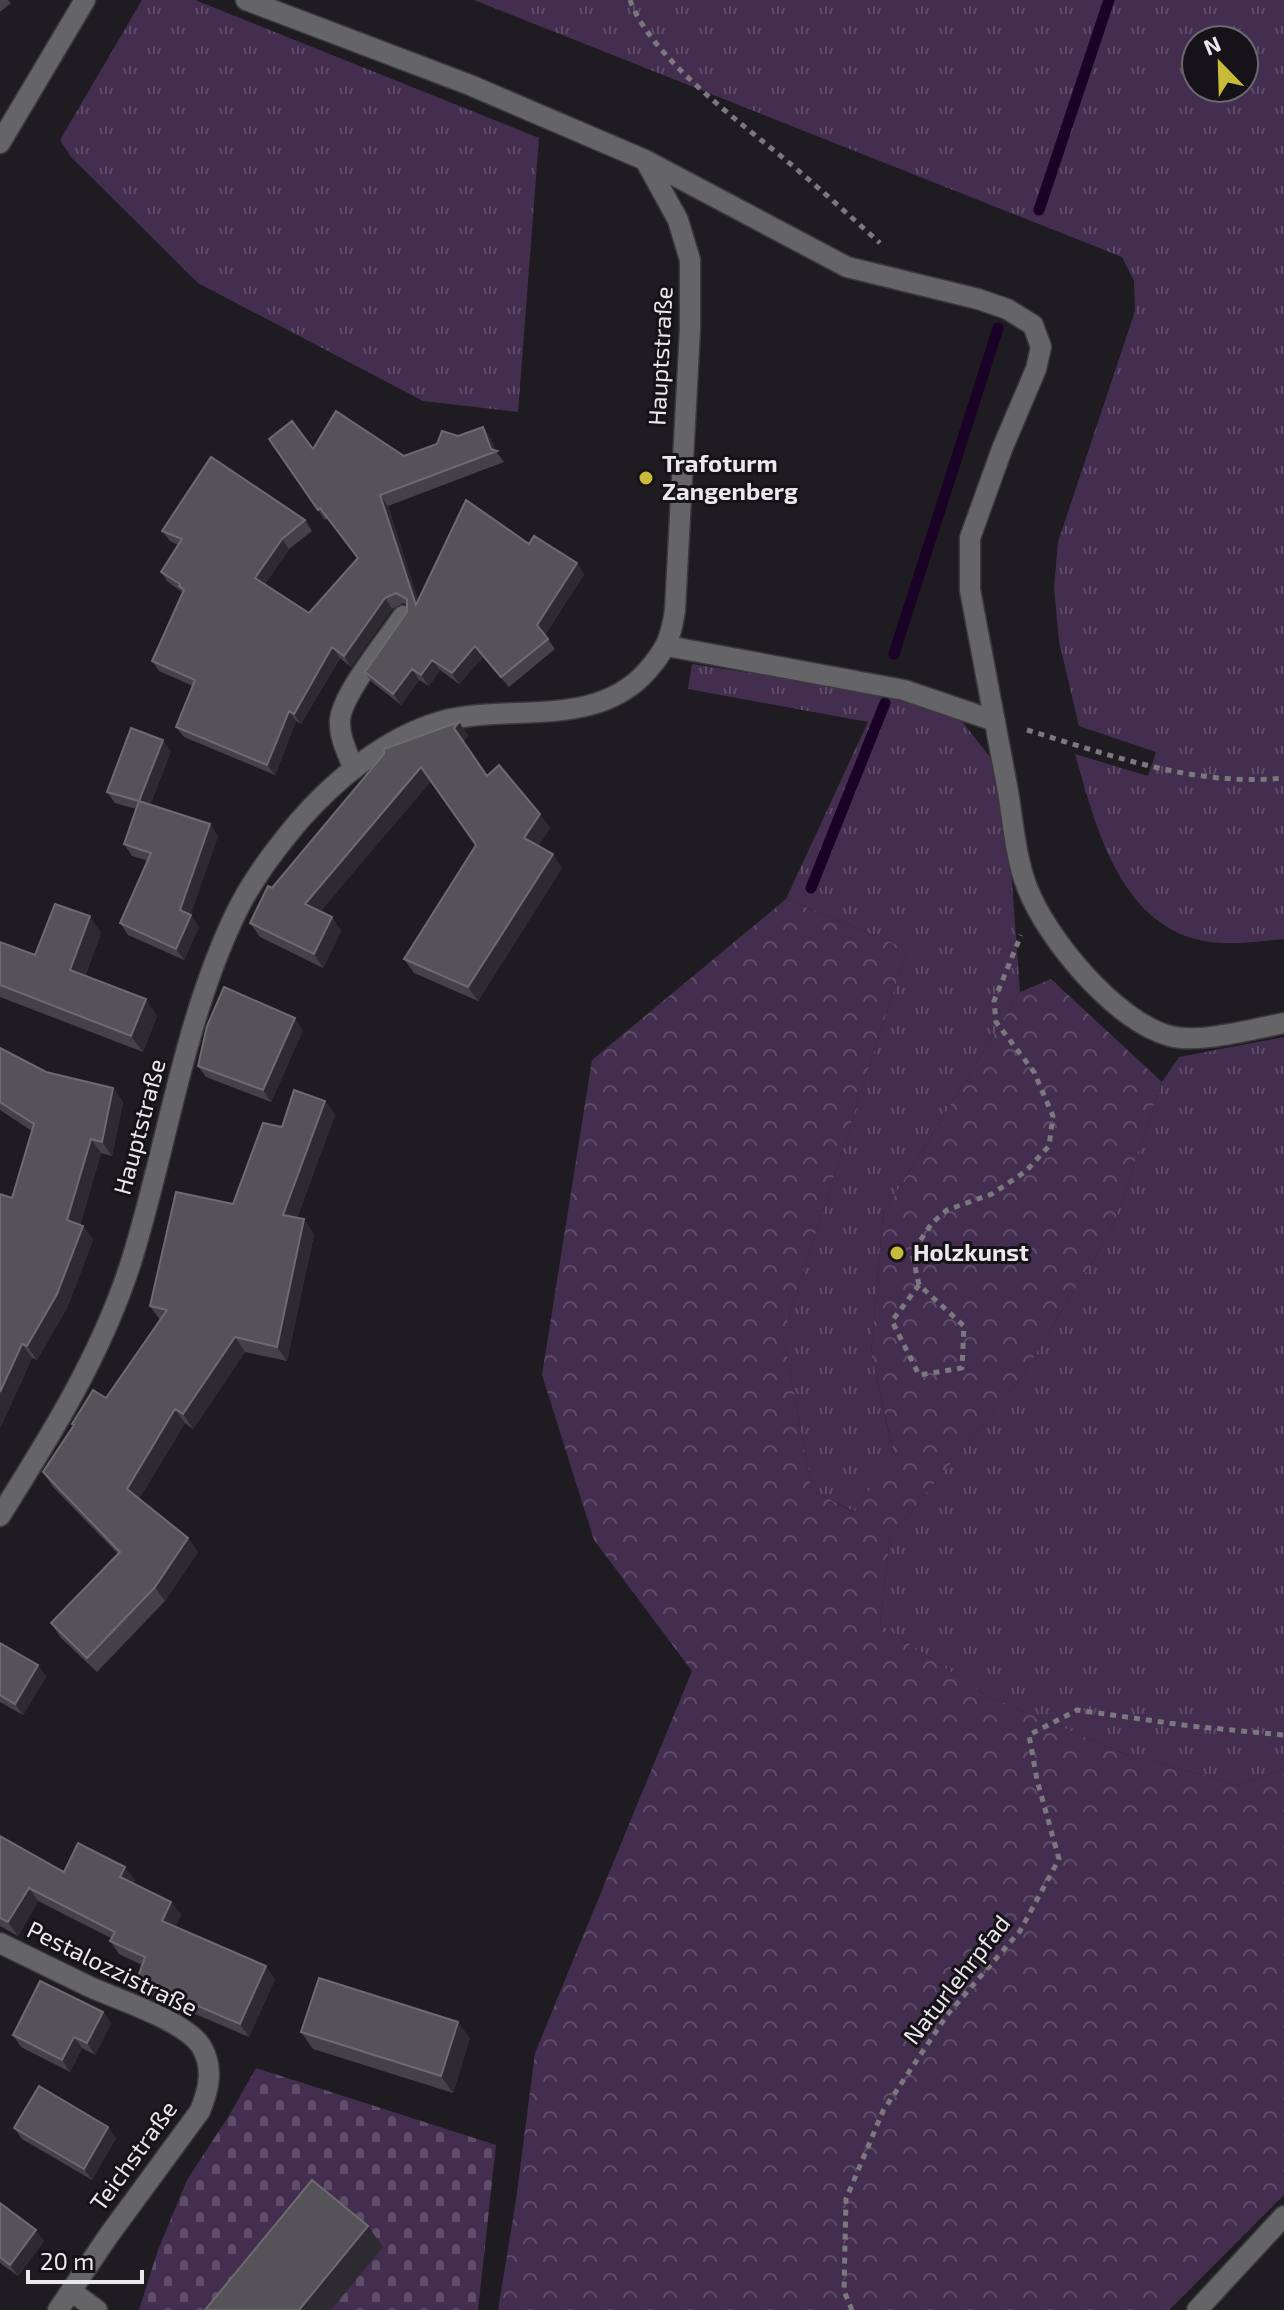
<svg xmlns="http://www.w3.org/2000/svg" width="1284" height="2310" font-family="'Exo 2',sans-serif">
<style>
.grass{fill:url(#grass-tufts);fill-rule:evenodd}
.forest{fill:url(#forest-crowns)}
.cemetery{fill:url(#cemetery-stones)}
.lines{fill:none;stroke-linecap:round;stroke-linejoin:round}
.stream{stroke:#1a0126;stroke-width:11}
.minor-casing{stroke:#3b393d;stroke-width:23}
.path{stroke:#7b797d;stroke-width:5;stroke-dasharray:6 6;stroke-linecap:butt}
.minor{stroke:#656466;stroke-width:20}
.wall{fill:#444246}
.shaded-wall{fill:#2e2b30}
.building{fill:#565358;stroke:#6d6b6f;stroke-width:2}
.poi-dot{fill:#c9ba3a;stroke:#161318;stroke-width:3}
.labels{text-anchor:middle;stroke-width:6;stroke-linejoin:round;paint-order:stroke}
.street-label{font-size:24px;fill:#eae8eb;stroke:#161318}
.poi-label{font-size:24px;font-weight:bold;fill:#eae8eb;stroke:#161318;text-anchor:start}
</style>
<defs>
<pattern id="grass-tufts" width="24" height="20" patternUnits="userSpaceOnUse" patternTransform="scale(2)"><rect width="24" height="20" fill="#432e4f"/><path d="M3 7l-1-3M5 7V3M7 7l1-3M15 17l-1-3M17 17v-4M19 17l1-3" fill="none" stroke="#5e4c68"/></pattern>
<pattern id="forest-crowns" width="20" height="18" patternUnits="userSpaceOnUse" patternTransform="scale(2)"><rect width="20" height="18" fill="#432e4f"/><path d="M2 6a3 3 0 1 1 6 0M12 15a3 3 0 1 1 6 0" fill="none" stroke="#5e4c68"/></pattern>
<pattern id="cemetery-stones" width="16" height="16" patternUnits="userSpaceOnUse" patternTransform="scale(2)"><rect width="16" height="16" fill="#432e4f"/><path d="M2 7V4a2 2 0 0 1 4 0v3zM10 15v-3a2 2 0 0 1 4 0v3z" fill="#5e4c68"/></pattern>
</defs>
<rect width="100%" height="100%" fill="#1f1c21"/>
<!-- grass -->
<path class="grass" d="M142,0H195L539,138L518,412L423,401L198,283L71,157L60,140Z
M474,0H1284V939C1261,941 1233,945 1210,942C1120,929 1096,827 1075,754L1148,776L1156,752L1079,726L1059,641L1054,588L1058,542L1135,311L1134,281L1122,257ZM1196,40H1244V88H1196Z
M692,664L899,696L960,719L990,757L1011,869L1020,992L883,1214L871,1353L894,1456L855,1512L812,1490L783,1335L907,949L786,899L868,722L688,689Z
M1284,1037V1769L1240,1785L1125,1754L985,1695L880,1624L890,1537L1020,1379L1111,1231L1162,1082L1179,1057Z"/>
<!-- forest -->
<path class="forest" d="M786,899L907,949L783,1335L812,1490L854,1512L894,1455L871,1353L883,1214L1020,992L1051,979L1162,1082L1111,1231L1020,1379L890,1537L880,1624L985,1695L1125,1754L1240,1785L1284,1769V2195L1169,2310H498L516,2200L535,2053L692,1671L594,1540L542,1375L592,1060Z"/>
<!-- cemetery -->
<path class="cemetery" d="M256,2068L496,2145L478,2310H139L158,2250L187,2180L230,2114Z"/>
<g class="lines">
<!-- stream -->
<path class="stream" d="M1039,210L1109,0
M894,654L998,328
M811,888L885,703"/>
<defs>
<path id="minor" d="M246,0L470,85L645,160L847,267L978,299L1007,309L1033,325L1041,347L1036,369L1002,449L970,538V590C982,655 995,721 1007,786C1013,819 1015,856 1027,887C1046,938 1116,1022 1170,1036C1201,1044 1252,1029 1284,1023
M0,143L85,0
M667,646L904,690L995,721
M354,769C348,754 339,738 340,720C342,694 387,640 403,616
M0,1516C51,1435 103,1352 132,1259C167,1146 183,1025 234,917C251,881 274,851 299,821C335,780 385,738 439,722C508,702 595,731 648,670C666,649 671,638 675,610L690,329V260L678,220L645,160
M0,1943C29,1957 59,1972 88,1986C118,2000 184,2020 201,2046C214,2067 209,2089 200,2111L109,2235L58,2310
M71,2291L97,2310
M1197,2310L1284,2216"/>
</defs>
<!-- minor casing -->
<use href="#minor" class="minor-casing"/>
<!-- path -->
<path class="path" d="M630,0C651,58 740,122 787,161C819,188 849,215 880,243
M1027,730C1110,755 1195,787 1284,778
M919,1285L892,1321L919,1375L962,1368L964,1326L919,1285L912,1253L932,1223L947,1210L992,1194L1026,1171L1049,1146L1053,1116L1034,1072L996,1022L994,1001L1021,935
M852,2310L844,2291L846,2199L883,2111L947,2015L1020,1931L1059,1859L1037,1780L1029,1735L1077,1710L1190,1726L1284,1735"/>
<!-- minor -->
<use href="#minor" class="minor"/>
</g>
<!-- wall -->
<path class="wall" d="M0,0H8L11,3L0,12Z
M458,436L491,438L495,450L504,462L388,506L418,600L529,544L584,574L545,635L555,649L509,687L483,657L459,684L440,670L429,686L419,680L401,705L372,682L365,672L407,612V605L403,603L392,609L351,667L340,658L301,724L296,721L275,775L184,737L176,727L193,686L159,671L152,661L182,592L168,582L161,572L178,545L170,541L162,531L305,520L312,531L289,549L265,584L309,613L357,558L328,518L325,520L269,439L313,449L404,456Z
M459,722L468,736L463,742L487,776L540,814L550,828L538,846L562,868L478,1001L414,973L404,959L476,845L431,781L320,911L332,917L341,931L323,968L260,937L250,923L272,888Z
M171,751L150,805L210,824L218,836L190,915L199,927L184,960L128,935L120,923L148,861L132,856L124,844L136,809L115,803L107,792Z
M101,933L85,976L157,1016L143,1052L0,997V942L35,955Z
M303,1030L271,1102L206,1077L198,1066Z
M0,1048L46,1072L113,1088L123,1102L112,1156L101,1153L80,1225L83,1226L93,1240L67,1308L37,1360L32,1358L0,1428L12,1198L32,1131L0,1110Z
M325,1101L335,1115L297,1218L314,1234L287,1361L245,1352L193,1429L185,1423L139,1499L188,1538L198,1552L165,1601L97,1672L61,1638L51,1623L118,1554L53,1487L43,1472L73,1426L72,1424L106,1398L160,1320L150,1306L233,1204L282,1127Z
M0,1643L38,1665L46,1677L23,1715L0,1702Z
M0,1836L64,1872L135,1880L133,1883L171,1902L181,1915L175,1927L275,1979L249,2037L146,1993L137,1980L142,1965L119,1954L110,1941L111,1938L38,1901L18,1936L0,1926Z
M103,2012L111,2023L95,2055L82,2048L70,2072L21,2047L13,2035Z
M301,2032L470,2038L453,2093L313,2049Z
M14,2128L116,2138L92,2180L22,2139Z
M0,2203L44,2241L18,2276L0,2263Z"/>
<!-- shaded-wall -->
<path class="shaded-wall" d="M483,427L491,438L496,452L491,449Z
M380,495L388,506L423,615L416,605Z
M282,539L289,549L262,588L255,578Z
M577,563L584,574L544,636L537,625Z
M385,598L392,609L351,667L344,656Z
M475,646L483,657L459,684L452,673Z
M332,647L340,658L301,724L294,714Z
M432,660L440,670L429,686L421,675Z
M412,669L419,680L401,705L393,694Z
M289,711L296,721L275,775L267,765Z
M459,722L468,736L463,742L454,728Z
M163,740L171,751L147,812L139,801Z
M421,767L431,781L315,918L305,904Z
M540,814L550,828L534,852L524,838Z
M210,824L218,836L189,920L191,915L199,927L184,960L176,949L180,910Z
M553,854L562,868L478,1001L468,987Z
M90,916L101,933L81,986L70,970Z
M332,917L341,931L323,968L314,954Z
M146,999L157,1016L143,1052L131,1036Z
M295,1018L303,1030L271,1102L263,1090Z
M113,1088L123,1102L112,1156L102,1142Z
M325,1101L335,1115L293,1229L283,1215Z
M91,1139L101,1153L77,1234L67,1220Z
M304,1219L314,1234L287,1361L277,1347Z
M83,1226L93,1240L67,1308L37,1360L27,1346Z
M235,1337L245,1352L193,1429L183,1414Z
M22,1344L32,1358L0,1428V1392Z
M175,1409L185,1423L137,1503L127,1489Z
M188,1538L198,1552L165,1601L155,1587Z
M38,1665L46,1677L23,1715L15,1704Z
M125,1867L135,1880L129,1890L120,1877Z
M29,1888L38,1901L18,1936L8,1922Z
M171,1902L181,1915L172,1935L162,1921Z
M266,1966L275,1979L249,2037L240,2024Z
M103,2012L111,2023L95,2055L87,2043Z
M458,2022L470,2038L453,2093L441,2076Z
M74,2037L82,2048L70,2072L62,2060Z
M108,2127L116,2138L92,2180L84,2169Z
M368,2226L383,2247L331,2310H299Z
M36,2230L44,2241L18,2276L10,2265Z"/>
<!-- building -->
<path class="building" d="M336,411L404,456L437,444L442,431L458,436L483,427L491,449L497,451L380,495L416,605L466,500L529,544L534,536L577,563L537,625L548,639L501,677L475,646L452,673L432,660L421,675L412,669L393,694L365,672L407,612V599L396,593L385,598L344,656L332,647L294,714L289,711L267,765L176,727L195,680L152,661L184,590L179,586L180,584L161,572L182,539L162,531L211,457L305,520L282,539L255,578L309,613L358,558L320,508L318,510L269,439L292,421L313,449Z
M459,722L454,728L487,776L499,765L540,814L524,838L553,854L468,987L404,959L476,845L421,767L305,904L332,917L314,954L250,923L268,886L272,888L384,754V749Z
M131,728L163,740L139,801L107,792Z
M139,801L210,824L180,910L191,915L176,949L120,923L151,853L124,844Z
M55,904L90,916L70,970L146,999L131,1036L0,985V942L35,955Z
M224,987L295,1018L263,1090L198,1066L207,1026Z
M0,1048L46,1072L113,1088L102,1142L91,1139L67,1220L83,1226L57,1294L27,1346L22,1344L0,1392V1194L12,1198L34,1124L0,1102Z
M294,1090L325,1101L283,1215L304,1219L277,1347L235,1337L183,1414L175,1409L127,1489L188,1538L155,1587L87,1658L51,1623L120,1552L43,1472L74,1425L72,1424L93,1390L106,1398L167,1310L150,1306L176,1192L233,1204L263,1123L282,1127Z
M0,1643L38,1665L15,1704L0,1695Z
M0,1836L64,1872L78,1843L125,1867L120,1877L171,1902L162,1921L266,1966L240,2024L137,1980L145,1957L110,1941L115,1932L29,1888L8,1922L0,1918Z
M319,1978L458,2022L441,2076L301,2032Z
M40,1981L103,2012L87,2043L74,2037L62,2060L13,2035Z
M39,2086L108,2127L84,2169L14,2128Z
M312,2180L368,2226L299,2310H205Z
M0,2203L36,2230L10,2265L0,2257Z"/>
<!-- markers -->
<g class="poi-dot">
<circle cx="646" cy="478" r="8"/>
<circle cx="897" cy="1253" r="8"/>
</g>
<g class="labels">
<!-- street labels -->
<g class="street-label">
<text transform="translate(661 356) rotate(-87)" y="8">Hauptstraße</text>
<text transform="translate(140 1127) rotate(-75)" y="8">Hauptstraße</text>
<text transform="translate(112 1969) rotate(26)" y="8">Pestalozzistraße</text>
<text transform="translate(957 1980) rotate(-52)" y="8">Naturlehrpfad</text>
<text transform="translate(134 2156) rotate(-54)" y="8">Teichstraße</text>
</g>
<!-- poi labels -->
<g class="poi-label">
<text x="662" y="472">Trafoturm<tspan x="662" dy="28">Zangenberg</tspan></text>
<text x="913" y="1261">Holzkunst</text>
</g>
</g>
<!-- north arrow -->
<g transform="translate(1220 64) rotate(337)"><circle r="38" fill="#161318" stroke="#6b686c" stroke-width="2"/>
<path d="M0-6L14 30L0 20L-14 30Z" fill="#c9ba3a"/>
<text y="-12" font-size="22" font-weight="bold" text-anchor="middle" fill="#eae8eb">N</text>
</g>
<!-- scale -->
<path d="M28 2270v12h114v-12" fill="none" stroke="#eae8eb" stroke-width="4"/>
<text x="40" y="2270" font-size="24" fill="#eae8eb" stroke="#161318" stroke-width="6" paint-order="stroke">20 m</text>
</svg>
